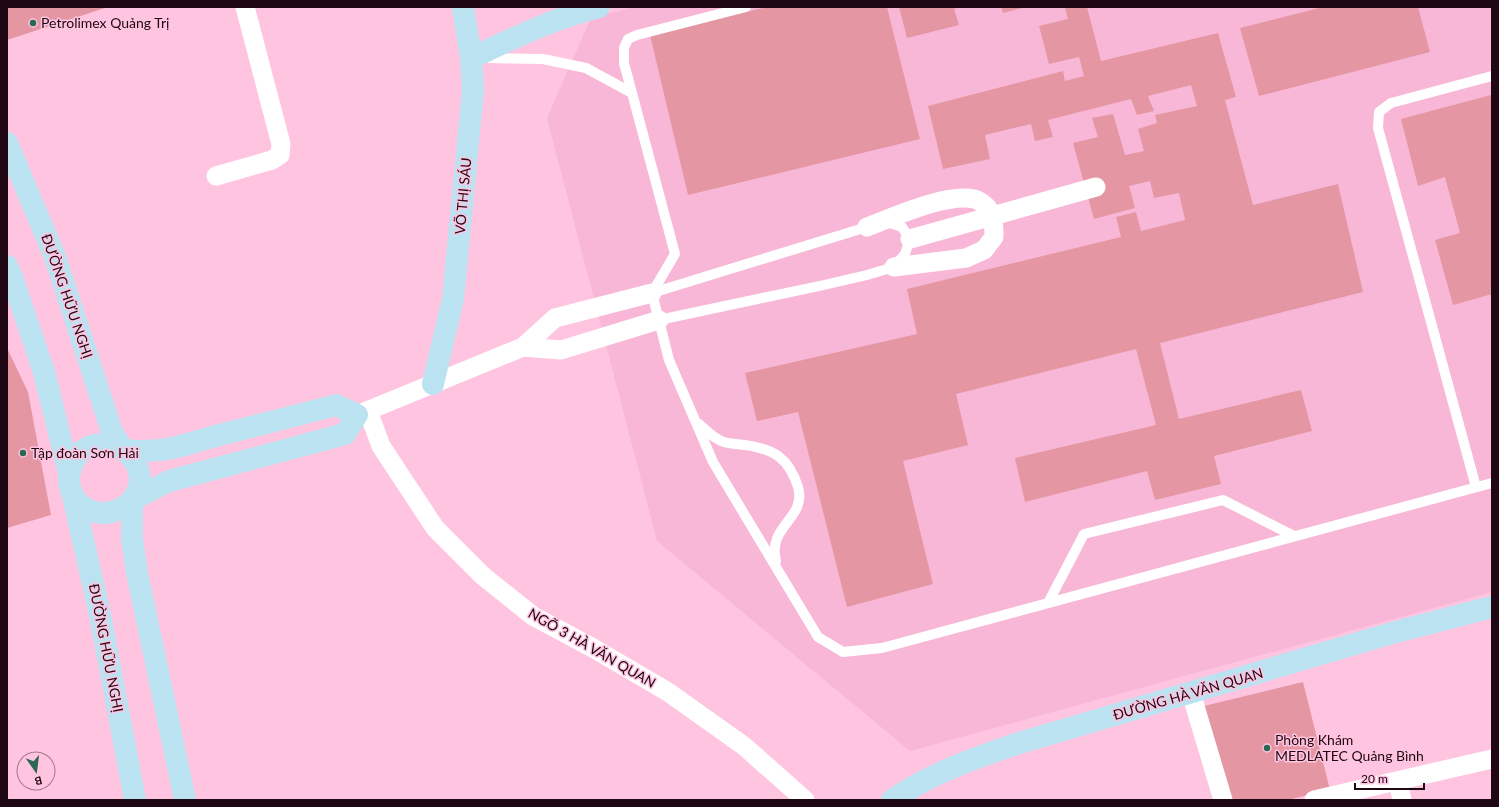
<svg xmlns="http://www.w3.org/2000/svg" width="1499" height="807" font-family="Lato,sans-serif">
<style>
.built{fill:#f8b7d6}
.building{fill:#e497a3}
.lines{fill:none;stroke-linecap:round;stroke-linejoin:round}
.lane{stroke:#fff;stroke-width:10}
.street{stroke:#fff;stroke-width:19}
.secondary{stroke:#bbe2f0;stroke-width:22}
.poi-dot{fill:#2b6854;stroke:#ffc4df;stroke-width:1.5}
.labels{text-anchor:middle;stroke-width:3;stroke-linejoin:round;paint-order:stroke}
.poi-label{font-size:14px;fill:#1f0714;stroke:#ffc4df;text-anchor:start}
.street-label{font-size:14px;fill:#1f0714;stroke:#ffc4df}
</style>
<rect width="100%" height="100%" fill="#ffc4df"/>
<!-- built -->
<path class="built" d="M635,7H1492V592L910,751L657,541L547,118L591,18Z"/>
<!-- building -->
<path class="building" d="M7,7H108L7,40Z
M767,7H887L920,139L688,195L650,35Z
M899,7H959L954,9L959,25L907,38Z
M1001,7H1022V8L1003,13Z
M1065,7H1087L1101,61L1218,33L1236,97L1225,100L1253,205L1338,184L1363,292L1160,343L1179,419L1301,390L1312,431L1214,456L1221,484L1155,500L1147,471L1025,502L1015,458L1156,425L1136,349L956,394L968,445L903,461L933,584L847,607L798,412L757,421L745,373L917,334L907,289L1121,237L1116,217L1136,212L1141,231L1185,220L1179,193L1154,198L1150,181L1129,186L1135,208L1094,219L1073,143L1098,137L1092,118L1113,114L1125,155L1144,151L1138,129L1157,123L1155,115L1197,106L1191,85L1148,96L1154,111L1137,115L1131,99L1048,120L1053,137L1035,141L1031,124L985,135L990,159L943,169L928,106L1063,71L1065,81L1084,76L1079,57L1049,64L1039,26L1068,19Z
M1323,7H1418L1430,52L1259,96L1240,28Z
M1491,95L1492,100V294L1453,305L1435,240L1460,233L1445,177L1418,186L1401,119Z
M7,348L28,392L51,515L7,528Z
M1303,682L1330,790L1287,800H1229L1204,706Z"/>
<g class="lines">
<!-- lane -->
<path class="lane" d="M746,7L637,35L628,39L624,48V63L675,254L652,293L669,360L713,462L818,637L843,652L882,648L1492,483
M486,58L543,59L586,68L632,93
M652,293L867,227L887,222L902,227L910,239L905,254L894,267L867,275L824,285L659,320
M699,424C707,431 714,439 724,442C730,444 738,444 745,445C774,449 789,458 798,487C807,519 767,525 776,561
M1476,487L1378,128L1379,112L1391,103L1492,76
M1048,603L1084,534L1223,500L1294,536"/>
<!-- street -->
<path class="street" d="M216,176L272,160L280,155L281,144L245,7
M867,227C894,217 946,193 974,199C979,200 987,206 989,210C994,217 994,228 994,237L984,250L966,258L894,267
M910,239L1096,187
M523,347L561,350L659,320
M368,411L381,446L435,528L483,576L533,616L593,648L668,692L744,746L805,800
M357,415L523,347L555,318L652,293
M1191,693L1223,800
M1398,781L1402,800
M1314,800L1492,759"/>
<!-- secondary -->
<path class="secondary" d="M471,58C512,39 554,18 599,7
M7,143L55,257L112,432C116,438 119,444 124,450C129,455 134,459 137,466C153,504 97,532 74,497C63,479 71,454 91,446C105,441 110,446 123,449C134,452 148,451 159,450C175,449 197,441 212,437C254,426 295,416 336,405L357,415L345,434L169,481L132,500
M7,266L12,277L44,372L69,473
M433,384L453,299L473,90L471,58L463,7
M73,496L100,615L135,800
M132,500V539L137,573L185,800
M892,800C930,774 972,759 1016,744L1392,633L1492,607"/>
</g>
<!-- markers -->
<g class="poi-dot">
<circle cx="33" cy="23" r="4"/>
<circle cx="23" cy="453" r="4"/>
<circle cx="1267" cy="748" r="4"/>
</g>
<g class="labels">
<!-- poi labels -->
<g class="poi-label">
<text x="41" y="28">Petrolimex Quảng Trị</text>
<text x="31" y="458">Tập đoàn Sơn Hải</text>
<text x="1275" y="745">Phòng Khám<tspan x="1275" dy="16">MEDLATEC Quảng Bình</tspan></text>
</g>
<!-- street labels -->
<g class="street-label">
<text transform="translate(463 196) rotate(-85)" y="5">VÕ THỊ SÁU</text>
<text transform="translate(67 296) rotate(71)" y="5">ĐƯỜNG HỮU NGHỊ</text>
<text transform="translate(106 648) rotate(79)" y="5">ĐƯỜNG HỮU NGHỊ</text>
<text transform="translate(592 648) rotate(30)" y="5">NGÕ 3 HÀ VĂN QUAN</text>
<text transform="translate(1188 694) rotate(-16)" y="5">ĐƯỜNG HÀ VĂN QUAN</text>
</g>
</g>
<!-- border -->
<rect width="1499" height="807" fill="none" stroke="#1f0714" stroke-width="16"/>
<!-- north arrow -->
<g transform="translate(36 771) rotate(166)"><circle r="19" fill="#ffc4df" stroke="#a5788e"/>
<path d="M0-3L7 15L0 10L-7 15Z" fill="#2b6854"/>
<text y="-6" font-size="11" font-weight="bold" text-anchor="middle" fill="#1f0714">B</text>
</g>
<!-- scale -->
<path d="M1355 783v6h69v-6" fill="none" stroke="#1f0714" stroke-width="2"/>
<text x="1361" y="783" font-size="12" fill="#1f0714" stroke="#ffc4df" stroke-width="3" paint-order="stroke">20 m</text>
</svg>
